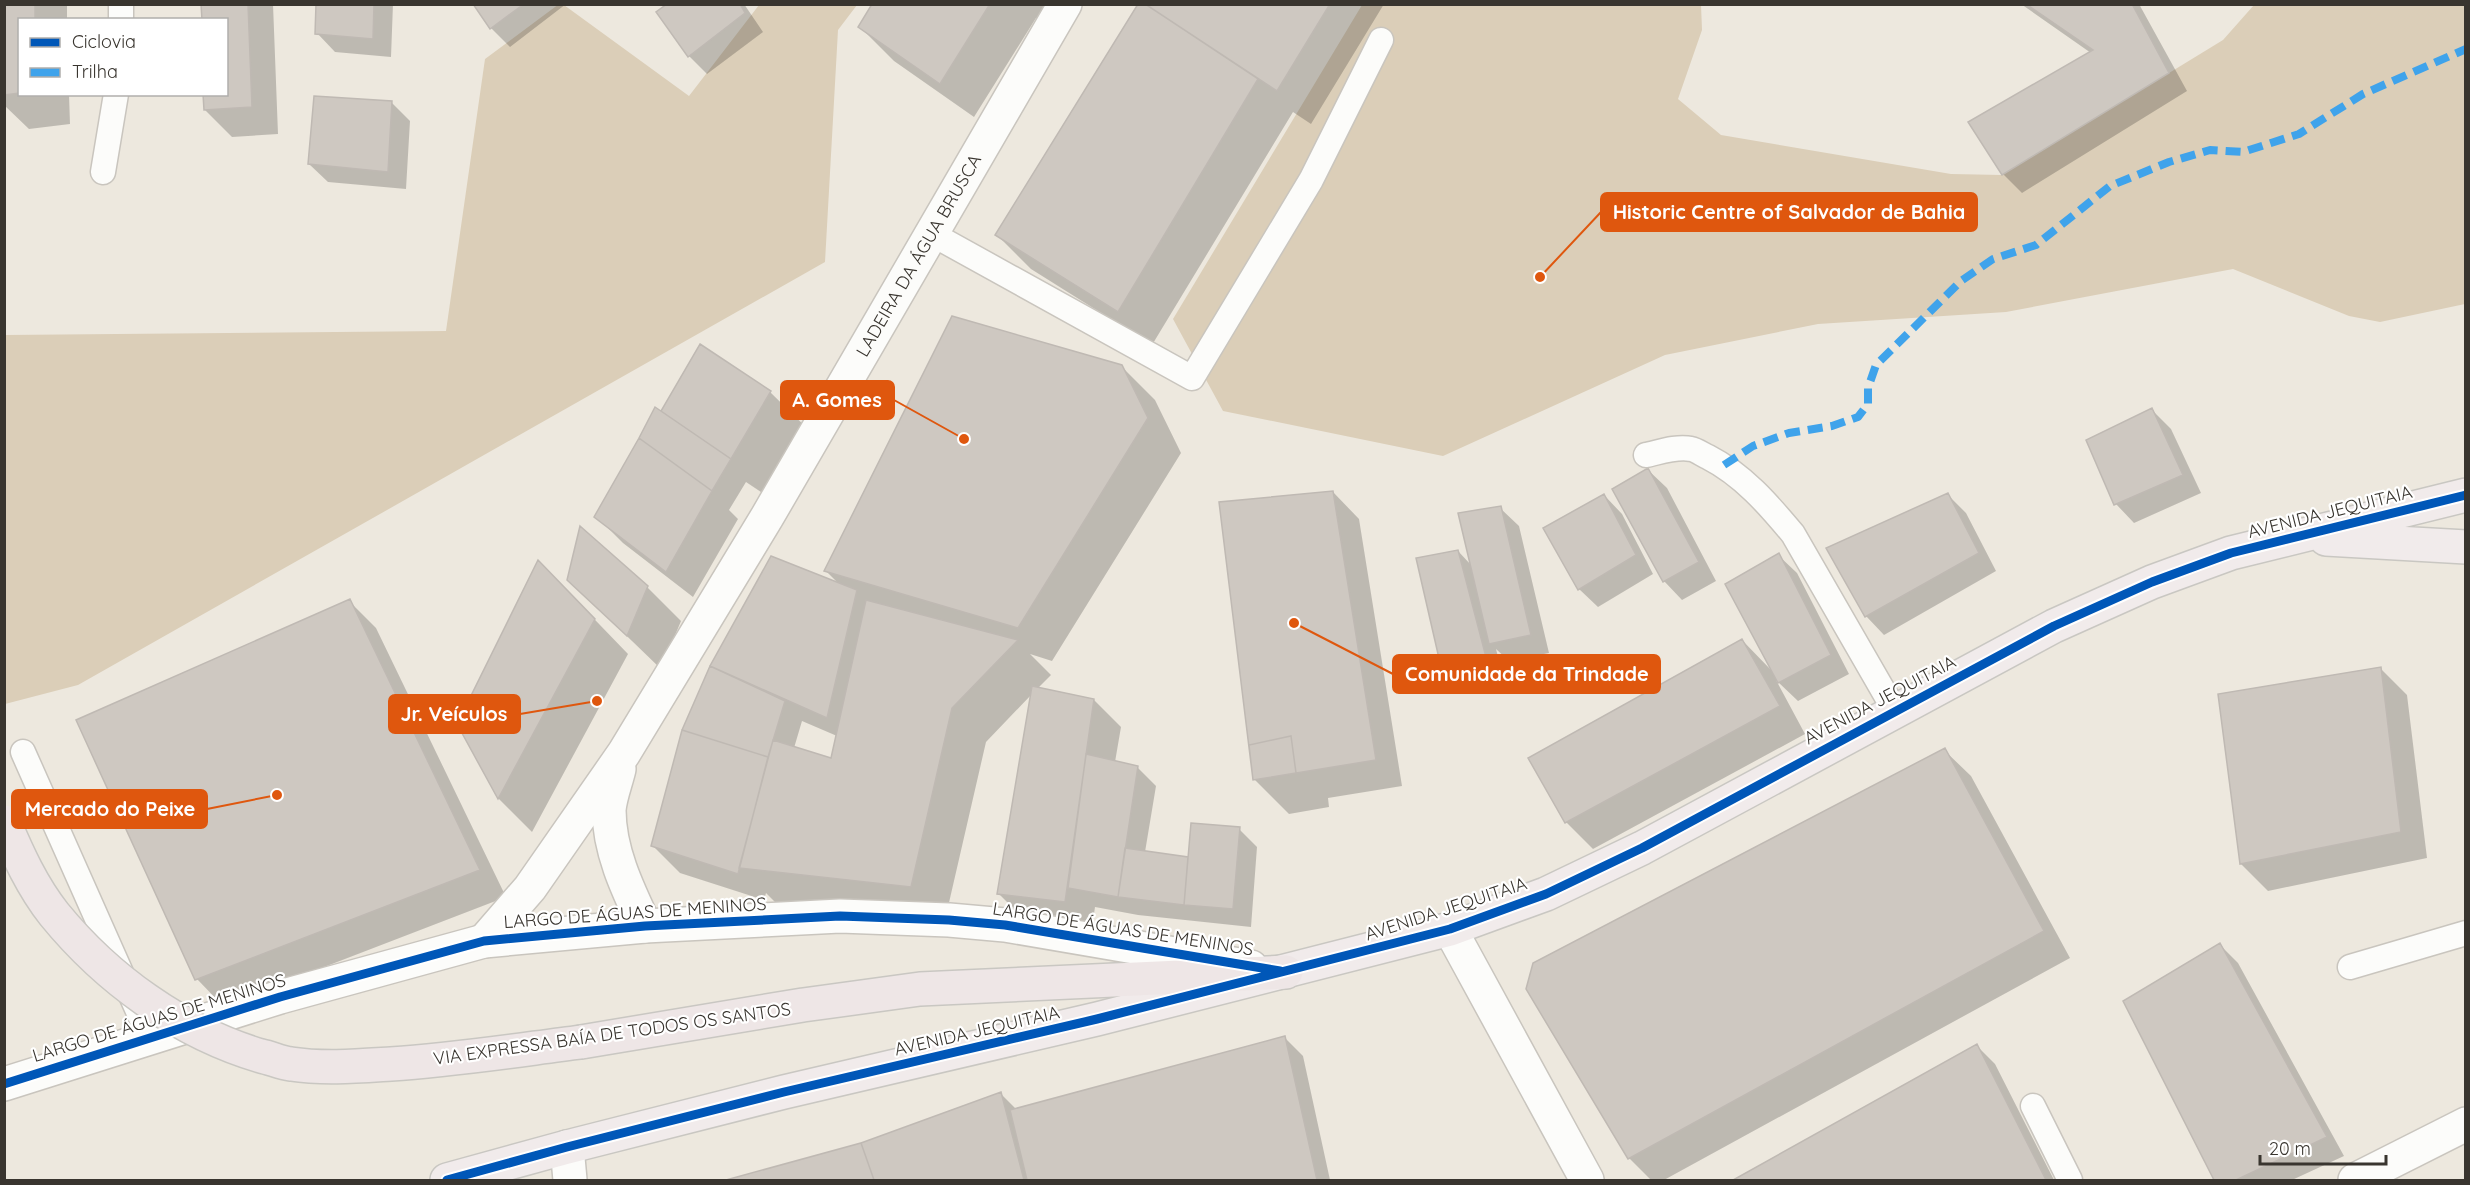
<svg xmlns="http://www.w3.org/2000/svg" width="2470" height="1185" font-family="Quicksand,sans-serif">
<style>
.forest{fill:#dbceb8}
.shadow{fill:#0003;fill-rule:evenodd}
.building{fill:#cec8c1;stroke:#bfb9b3;stroke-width:1.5}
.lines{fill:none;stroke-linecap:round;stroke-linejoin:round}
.service-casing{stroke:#c9c5be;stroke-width:27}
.minor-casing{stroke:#c9c5be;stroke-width:36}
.tertiary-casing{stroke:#c9c5be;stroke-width:36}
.primary-casing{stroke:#c9c7c2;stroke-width:36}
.trunk-casing{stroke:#c9c7c2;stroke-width:36}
.service{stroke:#fcfcfa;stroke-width:24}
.minor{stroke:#fcfcfa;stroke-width:33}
.tertiary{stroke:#fcfcfa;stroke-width:33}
.primary{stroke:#f1ebeb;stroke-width:33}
.trunk{stroke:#eee6e6;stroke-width:33}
.trunk-bridge-casing{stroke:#c9c7c2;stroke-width:36;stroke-linecap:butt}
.trunk-bridge{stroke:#eee6e6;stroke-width:33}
.quiet{stroke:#3fa3eb;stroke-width:8;stroke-dasharray:15 8;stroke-linecap:butt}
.cycleway-casing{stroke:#fff;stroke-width:13}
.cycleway{stroke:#0057b8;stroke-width:9}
.labels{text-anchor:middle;stroke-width:4.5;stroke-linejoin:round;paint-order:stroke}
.street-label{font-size:18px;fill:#39352f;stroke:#fff}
.leader{fill:none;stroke:#df570e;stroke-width:2}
.callout-dot{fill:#df570e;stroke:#fff;stroke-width:2}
.callout{fill:#df570e;stroke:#df570e;stroke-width:2}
.callout-label{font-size:20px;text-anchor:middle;font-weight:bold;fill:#fff}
</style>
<rect width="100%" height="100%" fill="#ede8de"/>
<!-- forest -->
<path class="forest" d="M559,4L564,5L689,96L759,5H857L838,30L825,262L78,685L5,704V335L446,331L485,59Z
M1362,5H1701L1702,30L1678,99L1721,135L1951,174L2002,175L2223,40L2254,5H2465V304L2380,322L2349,316L2233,269L2006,312L1818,324L1665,355L1443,456L1223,411L1173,319Z"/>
<!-- shadow -->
<path class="shadow" d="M4,4H67V20H20V94H69L70,124L29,129L4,105Z
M203,4H273L278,134L232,137L205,110L226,94V20Z
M318,4H393L391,57L335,52L317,33Z
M475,4H566L510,47L491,28Z
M669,4H744L763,32L707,74L689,56Z
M873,4H1061L1048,26L1036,18L974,117L894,61L860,27Z
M1139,4H1384L1311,124L1293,112L1152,345L1031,269L997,235Z
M2021,4H2139L2187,91L2022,193L2003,174L1970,123L2091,53Z
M392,103L410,121L406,189L328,182L309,164Z
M1121,366L1155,400L1181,453L1052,661L1030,654L1051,675L1037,689L1094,700L1121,727L1115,762L1137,767L1156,786L1145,852L1190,858L1239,829L1257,847L1251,927L1138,915L1095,907L1092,928L1026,921L999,894L1032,694L986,742L945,920L775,902L766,893L764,900L680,873L653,846L711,667L771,558L839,584L825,570ZM802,721L837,736L832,760L794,748Z
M770,392L815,436L776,502L746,482L729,510L738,519L693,597L623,543L596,516L669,417L663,411Z
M2152,410L2171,429L2201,493L2134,523L2116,504Z
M1648,470L1667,488L1716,581L1682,600L1664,581Z
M1333,492L1359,519L1402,786L1328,798L1329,807L1289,814L1255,780L1251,746Z
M1604,495L1622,514L1653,574L1598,607L1579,589Z
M1948,495L1966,513L1996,571L1884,635L1866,616Z
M1500,508L1519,526L1549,653L1509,661L1496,649L1503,676L1461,685L1443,666L1458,551L1472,566Z
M1778,555L1797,573L1849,674L1798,701L1776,680L1805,734L1593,849L1566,822L1742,640L1772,671Z
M647,587L681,621L661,669L603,613Z
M572,596L628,654L532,832L499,799L458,724Z
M349,601L376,628L506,897L223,1006L197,979Z
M2380,668L2407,695L2427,858L2268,891L2241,864Z
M1944,750L1971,776L2070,958L1664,1180H1651L1629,1158Z
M2220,945L2238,963L2344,1156L2292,1180H2216L2125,1001Z
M1284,1037L1303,1056L1330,1180H731L862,1144L1000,1093L1017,1110Z
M1977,1046L1995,1064L2054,1180H1736Z"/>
<!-- building -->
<path class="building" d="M4,4H35V20H20V93L4,95Z
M201,4H248L252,107L204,110L203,94H226V20H202Z
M316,4H374L373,39L315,34Z
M473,4H524L490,29Z
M667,4H740L745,13L688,57L656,12Z
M872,4H990L940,84L858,27Z
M1138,4H1145L1258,79L1118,312L995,235Z
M1145,4H1330L1277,91Z
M2026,4H2132L2169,73L2002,175L1968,122L2093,50Z
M314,96L392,101L388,172L308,164Z
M952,316L1122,365L1148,418L1018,628L824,571Z
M700,344L771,391L731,459L661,411Z
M655,407L731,459L712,491L639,438Z
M2152,408L2183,475L2114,505L2086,440Z
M639,438L712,491L666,572L594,517Z
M1648,468L1699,562L1663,582L1612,489Z
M1333,491L1376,760L1253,780L1219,502Z
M1948,493L1979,553L1865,617L1826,548Z
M1604,494L1636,555L1578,590L1543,528Z
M1501,506L1531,635L1489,644L1458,513Z
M580,526L648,586L627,636L567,580Z
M1458,550L1486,657L1441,667L1416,558Z
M1779,553L1831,655L1778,683L1725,584Z
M771,556L857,590L827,718L710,666Z
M538,560L595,619L498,799L457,724Z
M350,599L480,870L195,980L76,720Z
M866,600L1018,640L952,708L911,887L739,868L773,740L831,758Z
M1742,639L1780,706L1565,823L1528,758Z
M710,666L785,701L768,757L682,730Z
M2381,667L2401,832L2240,864L2218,694Z
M1032,686L1094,699L1065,902L997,894Z
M682,730L768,757L738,874L651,846Z
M1291,736L1296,773L1253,780L1249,745Z
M1945,748L2044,931L1628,1159L1526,989L1533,963Z
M1086,754L1138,766L1118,897L1068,888Z
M1191,823L1240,827L1233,909L1184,905Z
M1125,848L1188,857L1184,905L1118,897Z
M2220,943L2327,1137L2236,1180H2214L2123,1001Z
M1285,1036L1317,1180H1027L1010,1110Z
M1977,1044L2046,1180H1733Z
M1001,1092L1024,1180H874L861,1143Z
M861,1143L874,1180H726Z"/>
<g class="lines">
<defs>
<path id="service" d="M121,4V20
M103,172L116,94
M932,234L1192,378L1311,180L1381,40
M1646,455C1660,452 1677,446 1691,449C1697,450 1703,455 1708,457C1743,475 1768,504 1793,534L1895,711
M23,752L150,1038
M2350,967L2466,933
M2033,1106L2070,1180"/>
<path id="minor" d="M1450,929L1587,1180
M567,1147L570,1180
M2355,1180L2466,1124"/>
<g id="tertiary">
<path d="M619,769C616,782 610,797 609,810C609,851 628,890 645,926"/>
<path id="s1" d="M484,941L530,888L624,753L767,517L1065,4"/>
<path d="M4,1084L280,997L484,941L645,926L840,916L949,920L1005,925L1251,967"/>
</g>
<path id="primary" d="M2326,539L2466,547
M447,1180L567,1147L784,1092L1097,1019L1450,929L1546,894L1642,848L2054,626L2152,582L2231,553L2466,495"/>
<path id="trunk" d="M581,1042L803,1005L920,989L1286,972"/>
</defs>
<!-- service casing -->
<use href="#service" class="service-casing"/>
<!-- minor casing -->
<use href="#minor" class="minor-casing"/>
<!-- tertiary casing -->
<use href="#tertiary" class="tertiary-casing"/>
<!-- primary casing -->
<use href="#primary" class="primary-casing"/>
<!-- trunk casing -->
<use href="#trunk" class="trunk-casing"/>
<!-- service -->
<use href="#service" class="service"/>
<!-- minor -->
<use href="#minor" class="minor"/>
<!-- tertiary -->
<use href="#tertiary" class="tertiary"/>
<!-- primary -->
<use href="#primary" class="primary"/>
<!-- trunk -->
<use href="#trunk" class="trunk"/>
<defs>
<path id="trunk-bridge" d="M4,822C18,855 32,886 54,914C107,979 180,1032 261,1056C271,1058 281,1063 291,1064C324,1069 359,1066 391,1064C455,1060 518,1050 581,1042"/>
</defs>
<!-- trunk-bridge casing -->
<use href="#trunk-bridge" class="trunk-bridge-casing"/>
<!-- trunk-bridge -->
<use href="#trunk-bridge" class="trunk-bridge"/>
<!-- quiet -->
<path class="quiet" d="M1724,465L1753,446L1789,433L1832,426L1858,417L1868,404V388L1876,365L1961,281L1993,259L2036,245L2110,186L2169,162L2210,150L2243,152L2299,134L2363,94L2466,49"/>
<defs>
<path id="cycleway" d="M4,1084L280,997L484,941L645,926L840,916L949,920L1005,925L1280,971
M447,1180L567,1147L784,1092L1097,1019L1450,929L1546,894L1642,848L2054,626L2152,582L2231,553L2466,495"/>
</defs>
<!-- cycleway casing -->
<use href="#cycleway" class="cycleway-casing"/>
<!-- cycleway -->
<use href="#cycleway" class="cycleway"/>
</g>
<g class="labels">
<!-- street labels -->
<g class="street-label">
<text dy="6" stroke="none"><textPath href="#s1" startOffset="813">LADEIRA DA ÁGUA BRUSCA</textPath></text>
<text transform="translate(2330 512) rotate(-14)" y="6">AVENIDA JEQUITAIA</text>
<text transform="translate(1880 700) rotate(-28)" y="6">AVENIDA JEQUITAIA</text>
<text transform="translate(1446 909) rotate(-18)" y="6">AVENIDA JEQUITAIA</text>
<text transform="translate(635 913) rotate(-4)" y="6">LARGO DE ÁGUAS DE MENINOS</text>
<text transform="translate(1123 929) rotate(9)" y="6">LARGO DE ÁGUAS DE MENINOS</text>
<text transform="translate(159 1018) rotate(-17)" y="6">LARGO DE ÁGUAS DE MENINOS</text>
<text transform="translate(977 1031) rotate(-13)" y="6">AVENIDA JEQUITAIA</text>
<text transform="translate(612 1034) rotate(-8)" y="6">VIA EXPRESSA BAÍA DE TODOS OS SANTOS</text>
</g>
</g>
<!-- callouts -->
<path class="leader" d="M1540 277L1601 212M964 439L894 400M1294 623L1393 674M597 701L520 714M277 795L207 809"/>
<g class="callout-dot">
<circle cx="1540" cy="277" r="6"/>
<circle cx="964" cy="439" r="6"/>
<circle cx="1294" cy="623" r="6"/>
<circle cx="597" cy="701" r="6"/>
<circle cx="277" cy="795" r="6"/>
</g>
<g class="callout">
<rect x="1601" y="193" width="376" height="38" rx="6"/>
<rect x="781" y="381" width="113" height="38" rx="6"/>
<rect x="1393" y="655" width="267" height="38" rx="6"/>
<rect x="389" y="695" width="131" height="38" rx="6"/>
<rect x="12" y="790" width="195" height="38" rx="6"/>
</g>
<g class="callout-label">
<text x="1789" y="219">Historic Centre of Salvador de Bahia</text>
<text x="837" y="407">A. Gomes</text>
<text x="1527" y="681">Comunidade da Trindade</text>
<text x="454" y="721">Jr. Veículos</text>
<text x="110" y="816">Mercado do Peixe</text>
</g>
<!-- border -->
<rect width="2470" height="1185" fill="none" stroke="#39352f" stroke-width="12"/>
<!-- legend -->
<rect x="18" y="18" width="210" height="78" fill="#ffffff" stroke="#b0aeac" stroke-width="1.5"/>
<rect x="30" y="38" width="30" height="9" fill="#0057b8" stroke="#b0aeac" stroke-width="1.5"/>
<text x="72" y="48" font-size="18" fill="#39352f">Ciclovia</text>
<rect x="30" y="68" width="30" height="9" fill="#3fa3eb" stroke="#b0aeac" stroke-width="1.5"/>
<text x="72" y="78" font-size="18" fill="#39352f">Trilha</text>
<!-- scale -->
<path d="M2260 1155v9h126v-9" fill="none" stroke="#39352f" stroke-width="3"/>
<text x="2269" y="1155" font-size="18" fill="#39352f" stroke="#ffffff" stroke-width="4.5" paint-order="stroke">20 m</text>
</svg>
